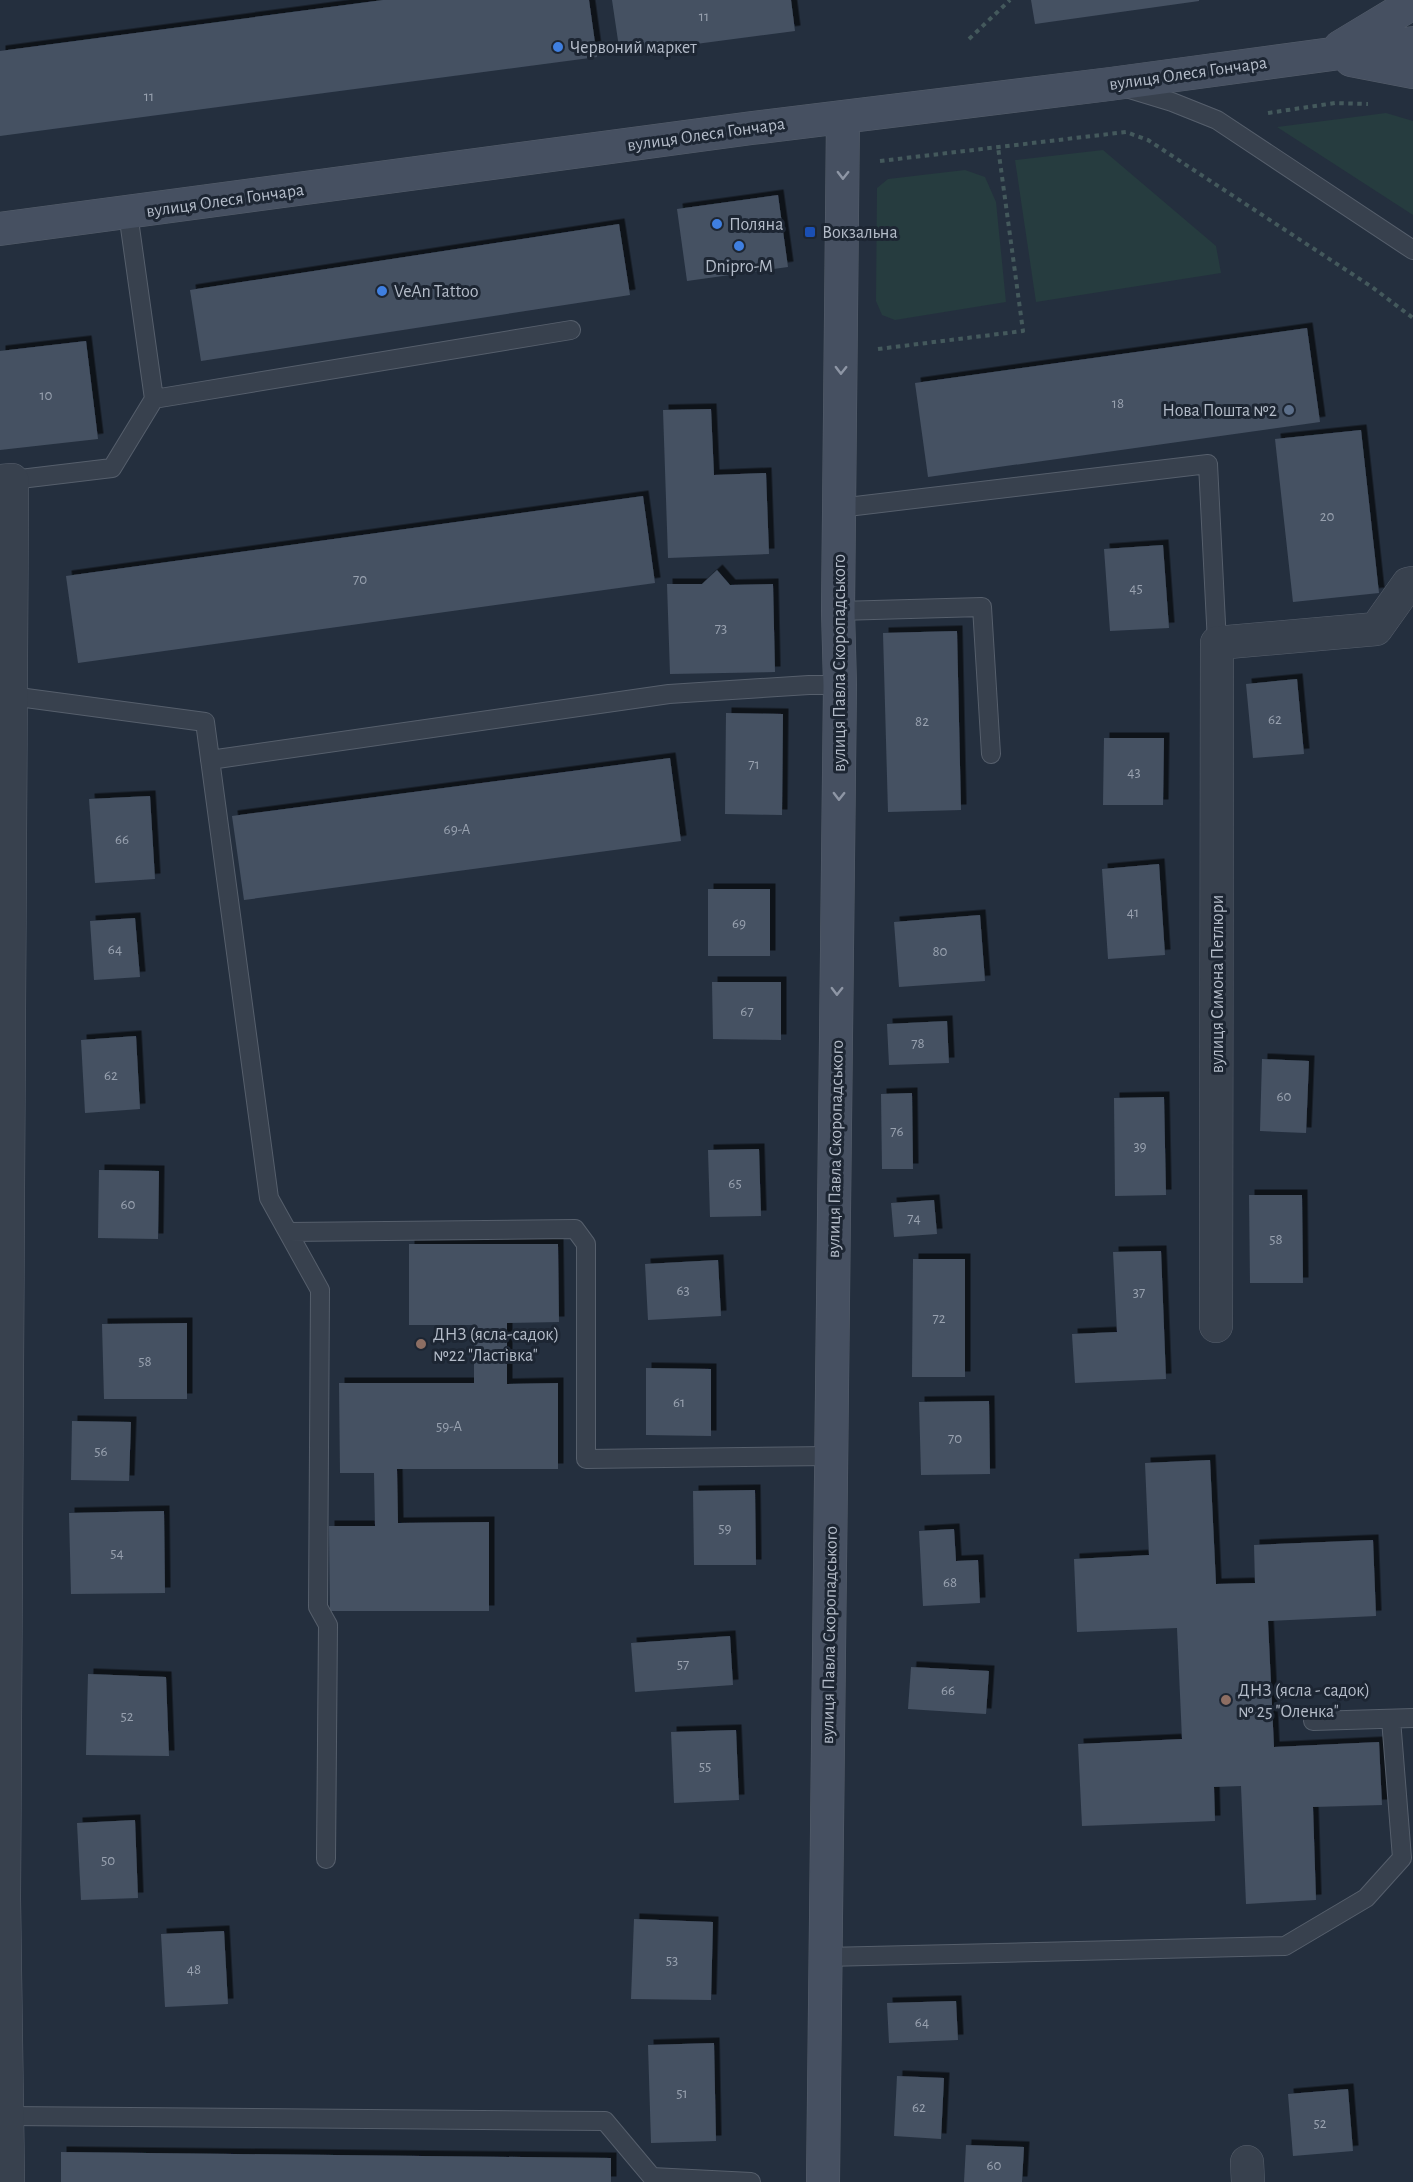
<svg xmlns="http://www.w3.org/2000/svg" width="1413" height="2182" font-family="'Alegreya Sans',sans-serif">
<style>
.green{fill:#263c3f}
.building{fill:#455162;filter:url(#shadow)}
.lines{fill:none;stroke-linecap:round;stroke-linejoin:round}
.lane-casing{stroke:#565f6c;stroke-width:20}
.street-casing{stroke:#565f6c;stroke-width:34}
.secondary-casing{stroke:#565f6c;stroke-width:34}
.path{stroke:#44595c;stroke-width:4;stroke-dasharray:4.5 4.5;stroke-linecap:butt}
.lane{stroke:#38414e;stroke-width:18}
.street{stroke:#38414e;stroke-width:33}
.secondary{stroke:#465061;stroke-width:33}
.oneway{stroke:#8e96a5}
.shop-dot{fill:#3f7fe0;stroke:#1d2633;stroke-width:2}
.transit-dot{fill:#1a4fb4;stroke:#1d2633;stroke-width:2}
.service-dot{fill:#5c6f8a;stroke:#1d2633;stroke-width:2}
.education-dot{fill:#8d6e63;stroke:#1d2633;stroke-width:2}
.labels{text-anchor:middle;stroke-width:6;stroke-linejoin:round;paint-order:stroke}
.number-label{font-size:15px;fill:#98a1af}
.poi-label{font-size:18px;fill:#b4bcc9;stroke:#1d2633;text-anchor:start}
.street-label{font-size:18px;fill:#b4bcc9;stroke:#1d2633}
</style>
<defs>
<filter id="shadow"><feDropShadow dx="5.5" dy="-5.5" stdDeviation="0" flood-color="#0009"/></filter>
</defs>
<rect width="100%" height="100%" fill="#242f3e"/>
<!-- green -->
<path class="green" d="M1386,113L1413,121V215L1277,127Z
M1103,150L1216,246L1221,273L1036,302L1015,160Z
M965,170L985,177L996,202L1006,302L895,320L882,315L876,301L877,188L888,179Z"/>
<!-- building -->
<path class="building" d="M383,0H589L597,57L0,136V51Z
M612,0H791L795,31L620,54Z
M1031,0H1199V1L1035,24Z
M778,195L788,267L687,281L677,209Z
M619,224L630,295L201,361L190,290Z
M1307,328L1320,422L928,477L915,383Z
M86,341L98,439L0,450V351Z
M711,409L714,475L766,473L769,554L668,558L663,410Z
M1361,430L1379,593L1293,602L1275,439Z
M643,496L655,583L78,663L66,576Z
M1163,545L1169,628L1110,631L1104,549Z
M717,570L730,585L773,584L775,672L670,674L667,584H702Z
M957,631L961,810L888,812L883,633Z
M1297,679L1304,754L1253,758L1246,684Z
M726,713L783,714L782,815L725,814Z
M1104,738H1164L1163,805H1103Z
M670,758L681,841L244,900L232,816Z
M150,796L155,879L95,883L89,799Z
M1159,864L1165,955L1108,959L1102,869Z
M708,889H770V956H708Z
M980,915L985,981L899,987L894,922Z
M135,918L140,977L94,980L90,921Z
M712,982H781V1040L713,1039Z
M947,1021L949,1063L889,1065L887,1024Z
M136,1036L140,1109L85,1113L81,1040Z
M1262,1059L1309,1061L1306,1133L1260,1131Z
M912,1093L913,1169H882L881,1094Z
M1164,1097L1166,1195L1115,1196L1114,1098Z
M759,1149L761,1216L710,1217L708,1150Z
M99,1170L159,1171L158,1239L98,1238Z
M1249,1195H1302L1303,1283H1250Z
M934,1200L937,1234L894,1237L891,1203Z
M409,1244H558L559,1322L507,1323V1384L558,1383V1469H397L398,1523L489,1522V1611H330L329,1526H375L374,1473H340L339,1383H474V1325H409Z
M1161,1251L1166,1379L1075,1383L1072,1334L1117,1332L1113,1252Z
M913,1259H965V1377H912Z
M718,1260L721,1316L648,1320L645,1264Z
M187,1323V1399H104L102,1324Z
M646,1368L711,1369V1436L646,1435Z
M989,1401L990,1474L921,1475L919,1402Z
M72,1421L131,1422L129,1481L71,1480Z
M1210,1460L1216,1584L1255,1583L1254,1545L1373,1540L1376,1616L1268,1621L1274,1747L1379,1742L1382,1805L1313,1807L1316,1900L1246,1904L1241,1786L1214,1787L1215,1821L1082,1826L1078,1744L1182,1739L1177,1628L1077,1632L1074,1559L1149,1555L1145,1463Z
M755,1490L756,1565H694L693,1491Z
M164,1511L165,1593L71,1594L69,1513Z
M954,1529L956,1561L978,1560L980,1603L923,1606L919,1531Z
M730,1636L733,1685L635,1692L631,1643Z
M911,1667L989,1671L986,1714L908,1709Z
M88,1674L166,1677L169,1756L86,1755Z
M736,1730L739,1800L674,1803L671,1732Z
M135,1820L138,1898L81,1900L77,1823Z
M634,1919L713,1922L711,2000L631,1999Z
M224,1931L228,2004L165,2007L161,1934Z
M956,2001L958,2040L889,2043L887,2003Z
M714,2043L716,2141L651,2143L648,2045Z
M897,2076L944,2078L941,2139L894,2136Z
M1348,2089L1353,2151L1293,2156L1288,2094Z
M966,2145L1024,2147L1022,2182H964Z
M61,2152L611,2158V2182H61Z"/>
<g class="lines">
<defs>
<path id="lane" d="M1126,88L1172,102L1217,120L1413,250
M128,213L154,399L571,330
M12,480L112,468L154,399
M839,508L1208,464L1217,643
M838,611L982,607L991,754
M11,696L205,722L269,1198L320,1290L318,1607L328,1625L326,1859
M210,760L669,694L809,685H840
M288,1232L575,1229L586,1244V1459L831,1456
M1313,1721L1413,1718
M825,1957L1285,1946L1366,1898L1402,1858L1391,1719
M7,2116L605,2121L652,2177L751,2182"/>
<path id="street" d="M0,481L12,480L4,1898L8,2182
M1216,1326L1217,643L1376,629L1408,584L1413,583
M1247,2162L1248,2182"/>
<path id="secondary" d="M1340,47L1413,3
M1351,60L1413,72
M0,229L752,128L1110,84L1413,43
M823,2182L840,685L838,611L843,117"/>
</defs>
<!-- lane casing -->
<use href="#lane" class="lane-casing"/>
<!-- street casing -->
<use href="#street" class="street-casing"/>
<!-- secondary casing -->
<use href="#secondary" class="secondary-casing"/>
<!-- path -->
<path class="path" d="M969,39L1010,0
M1268,113L1335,103L1368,104
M880,161L1126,132L1148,140L1372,287L1413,318
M878,349L1023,331L998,147"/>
<!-- lane -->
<use href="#lane" class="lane"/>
<!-- street -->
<use href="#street" class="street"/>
<!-- secondary -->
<use href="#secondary" class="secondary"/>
</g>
<!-- one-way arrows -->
<defs><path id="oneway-chevron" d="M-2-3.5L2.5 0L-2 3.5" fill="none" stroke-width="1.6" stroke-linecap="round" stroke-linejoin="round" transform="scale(1.5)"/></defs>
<g class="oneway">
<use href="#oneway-chevron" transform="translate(843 175) rotate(91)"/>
<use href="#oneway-chevron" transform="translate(841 370) rotate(91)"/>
<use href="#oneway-chevron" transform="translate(839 796) rotate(91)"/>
<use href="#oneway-chevron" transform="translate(837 991) rotate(91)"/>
</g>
<!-- markers -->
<g class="shop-dot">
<circle cx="558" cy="47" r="6"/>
<circle cx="717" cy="224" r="6"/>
<circle cx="739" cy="246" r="6"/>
<circle cx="382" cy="291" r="6"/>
</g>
<rect class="transit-dot" x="804" y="226" width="12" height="12" rx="3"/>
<circle class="service-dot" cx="1289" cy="410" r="6"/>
<g class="education-dot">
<circle cx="421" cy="1344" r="6"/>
<circle cx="1226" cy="1700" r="6"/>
</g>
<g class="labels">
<!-- number labels -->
<g class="number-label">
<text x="704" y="21">11</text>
<text x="149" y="101">11</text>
<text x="46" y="400">10</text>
<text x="1118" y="408">18</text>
<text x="1327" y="521">20</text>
<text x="360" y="584">70</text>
<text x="1136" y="593">45</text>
<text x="721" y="633">73</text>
<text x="1275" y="724">62</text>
<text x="922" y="726">82</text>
<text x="754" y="769">71</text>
<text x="1134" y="777">43</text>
<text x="457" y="834">69-А</text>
<text x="122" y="844">66</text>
<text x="1133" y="917">41</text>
<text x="739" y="928">69</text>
<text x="115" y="954">64</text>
<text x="940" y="956">80</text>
<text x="747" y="1016">67</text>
<text x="918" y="1048">78</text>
<text x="111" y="1080">62</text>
<text x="1284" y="1101">60</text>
<text x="897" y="1136">76</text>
<text x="1140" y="1151">39</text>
<text x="735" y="1188">65</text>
<text x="128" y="1209">60</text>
<text x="914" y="1223">74</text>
<text x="1276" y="1244">58</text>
<text x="683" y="1295">63</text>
<text x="1139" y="1297">37</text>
<text x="939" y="1323">72</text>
<text x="145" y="1366">58</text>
<text x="679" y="1407">61</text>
<text x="449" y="1431">59-А</text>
<text x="955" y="1443">70</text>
<text x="101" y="1456">56</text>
<text x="725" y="1533">59</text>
<text x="117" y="1558">54</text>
<text x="950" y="1587">68</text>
<text x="683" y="1669">57</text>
<text x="948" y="1695">66</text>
<text x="127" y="1721">52</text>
<text x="705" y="1771">55</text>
<text x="108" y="1865">50</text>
<text x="672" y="1965">53</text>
<text x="194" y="1974">48</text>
<text x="922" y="2027">64</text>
<text x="682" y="2098">51</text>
<text x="919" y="2112">62</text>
<text x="1320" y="2128">52</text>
<text x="994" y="2170">60</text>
</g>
<!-- poi labels -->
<g class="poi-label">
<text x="570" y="53">Червоний маркет</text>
<text x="729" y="230">Поляна</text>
<text x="822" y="238">Вокзальна</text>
<text x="739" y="272" text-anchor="middle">Dnipro-M</text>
<text x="394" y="297">VeAn Tattoo</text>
<text x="1277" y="416" text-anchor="end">Нова Пошта №2</text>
<text x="433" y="1340">ДНЗ (ясла-садок)<tspan x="433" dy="21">№22 "Ластівка"</tspan></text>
<text x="1238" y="1696">ДНЗ (ясла - садок)<tspan x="1238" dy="21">№ 25 "Оленка"</tspan></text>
</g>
<!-- street labels -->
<g class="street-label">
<text transform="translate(1188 73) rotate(-8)" y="6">вулиця Олеся Гончара</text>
<text transform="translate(706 134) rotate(-8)" y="6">вулиця Олеся Гончара</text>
<text transform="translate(225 200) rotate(-8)" y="6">вулиця Олеся Гончара</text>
<text transform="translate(839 663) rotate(-90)" y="6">вулиця Павла Скоропадського</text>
<text transform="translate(1217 984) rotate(-90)" y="6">вулиця Симона Петлюри</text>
<text transform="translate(835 1149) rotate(-89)" y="6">вулиця Павла Скоропадського</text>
<text transform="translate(829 1635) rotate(-89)" y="6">вулиця Павла Скоропадського</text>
</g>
</g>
</svg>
